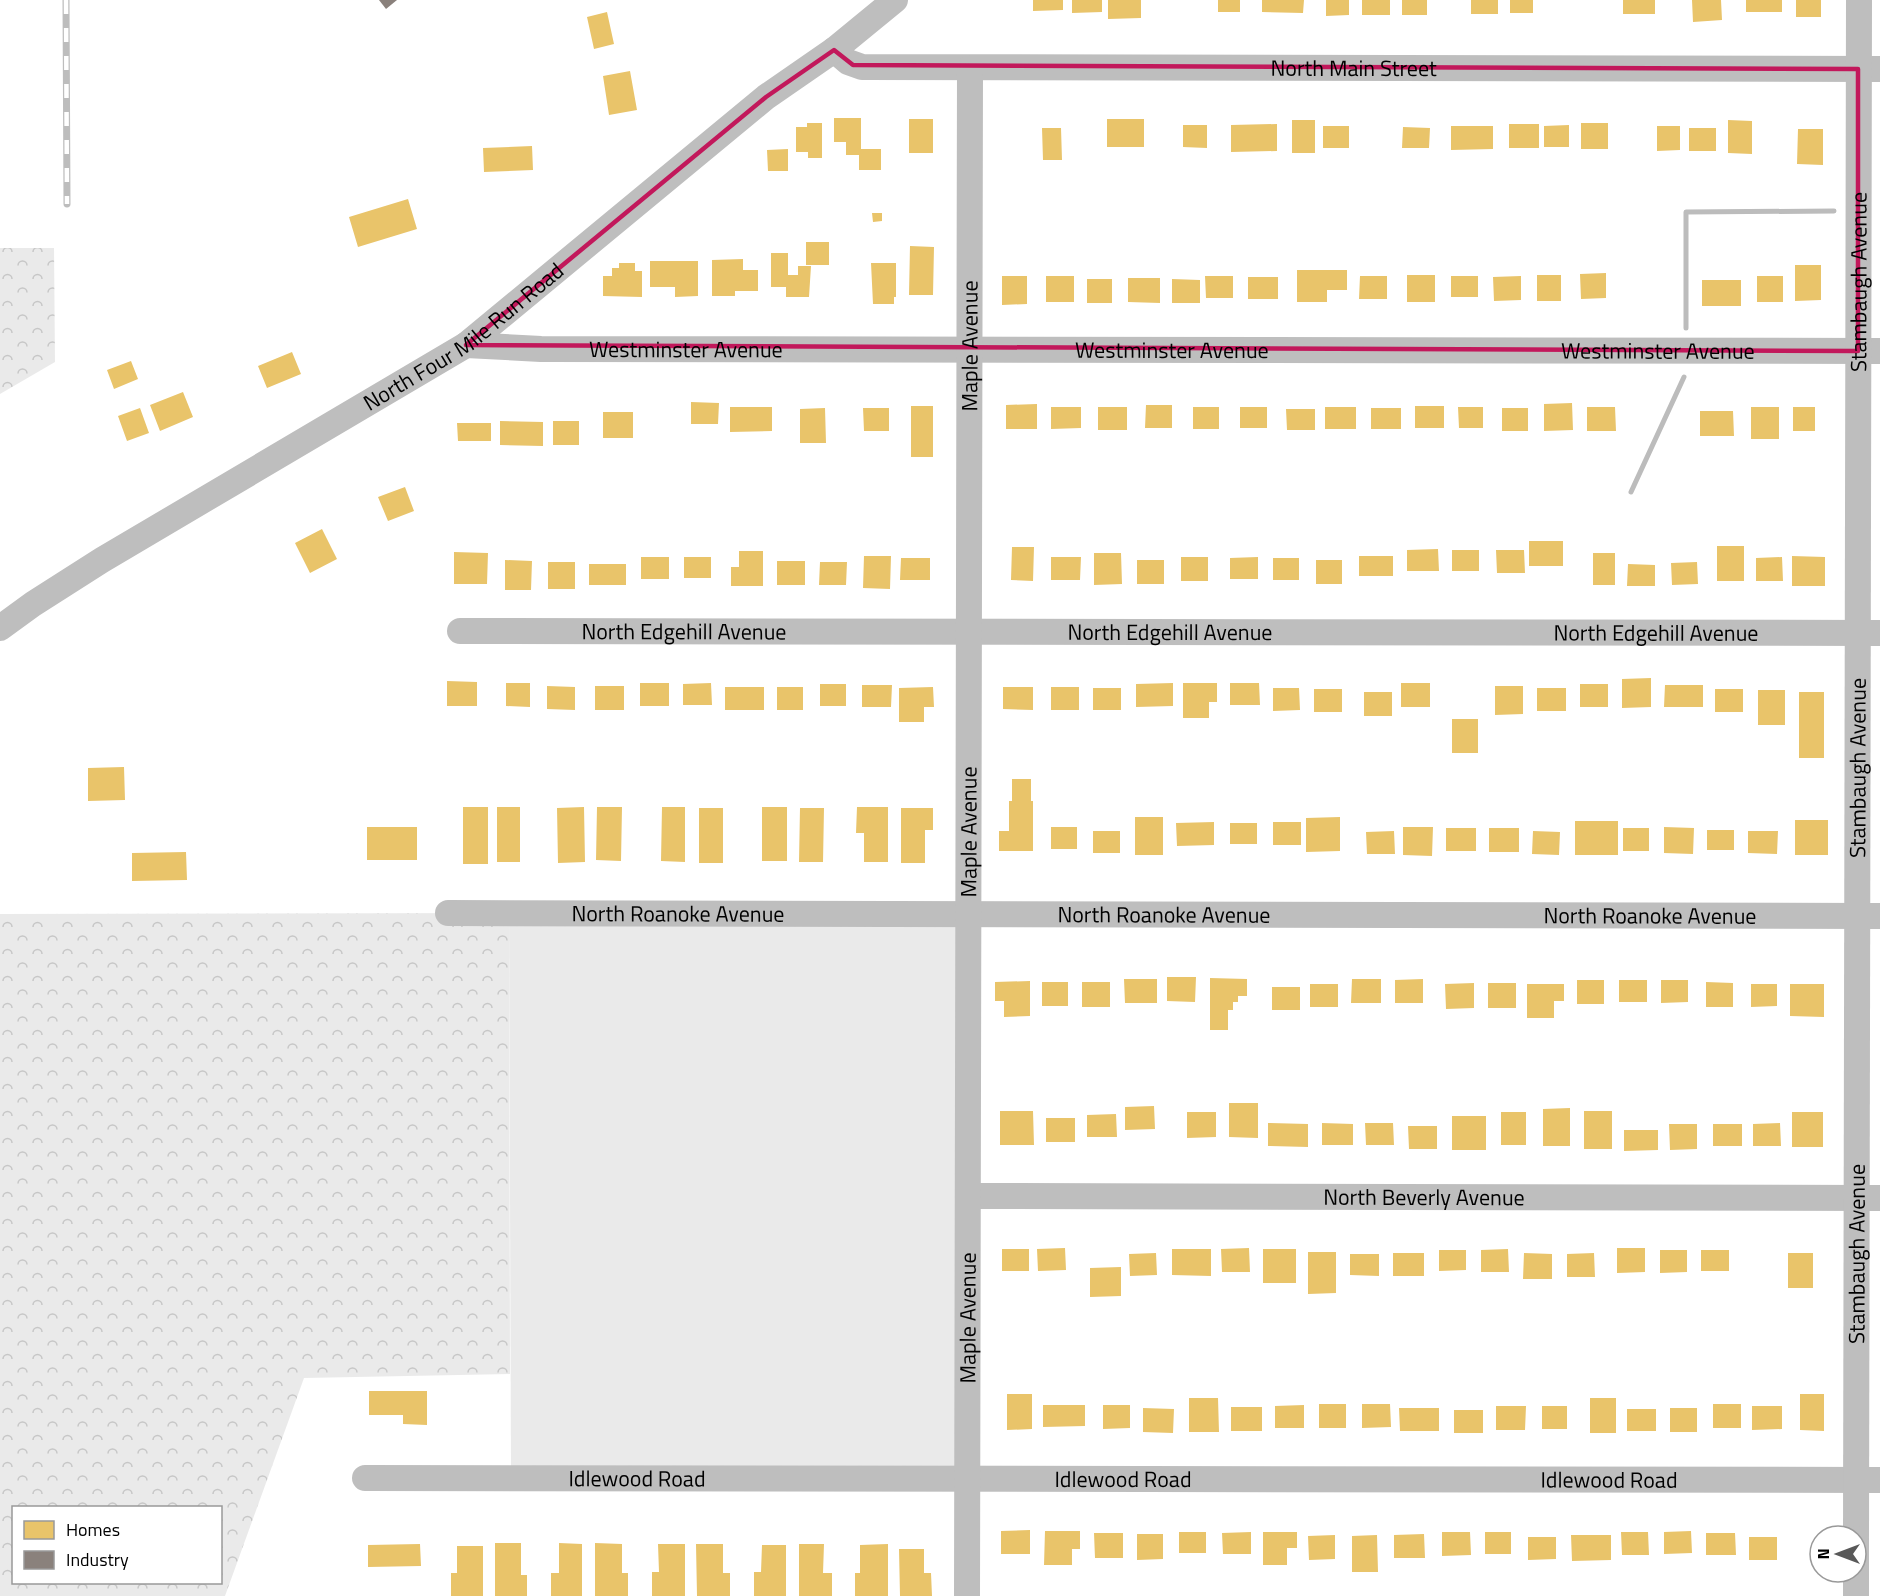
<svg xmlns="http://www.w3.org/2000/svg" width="1880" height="1596" font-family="'Titillium Web',sans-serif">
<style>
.green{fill:#eaeaea}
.forest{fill:url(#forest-crowns);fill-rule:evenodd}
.homes{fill:#e9c46a}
.industry{fill:#8a817c}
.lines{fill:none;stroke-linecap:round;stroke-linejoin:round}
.stream{stroke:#bcbcbc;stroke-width:5}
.minor{stroke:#bebebe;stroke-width:26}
.rail-casing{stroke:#bdbdbd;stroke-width:7}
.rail{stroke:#fff;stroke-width:4.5;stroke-dasharray:14;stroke-linecap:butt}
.marked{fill:none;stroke:#c2185b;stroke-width:4.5;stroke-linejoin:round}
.labels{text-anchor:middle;stroke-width:6;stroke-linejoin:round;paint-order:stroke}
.street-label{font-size:22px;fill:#000;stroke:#fff}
</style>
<defs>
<pattern id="forest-crowns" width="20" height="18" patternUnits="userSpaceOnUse" patternTransform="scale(1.5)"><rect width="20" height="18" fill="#eaeaea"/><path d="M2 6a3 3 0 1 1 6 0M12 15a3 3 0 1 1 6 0" fill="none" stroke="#c7c7c7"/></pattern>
</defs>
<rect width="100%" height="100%" fill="#fff"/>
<!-- green -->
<path class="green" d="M509,913L968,914L967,1479L511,1478Z"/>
<!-- forest -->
<path class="forest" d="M0,248H54L55,362L0,394Z
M509,913L510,1374L304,1378L225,1596H0V914ZM14,1508H220V1582H14Z"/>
<!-- homes -->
<path class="homes" d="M1033,0H1063V10L1033,11Z
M1072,0H1102V12L1072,13Z
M1108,0H1141V18L1108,19Z
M1218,0H1240V12H1218Z
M1262,0H1304L1303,13L1262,12Z
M1326,0H1349V15L1326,16Z
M1362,0H1390V15H1362Z
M1402,0H1427V15H1402Z
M1471,0H1498V14H1471Z
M1510,0H1533V13H1510Z
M1623,0H1655V14H1623Z
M1692,0H1721L1722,20L1693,22Z
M1746,0H1782V12H1746Z
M1796,0H1821V17H1796Z
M607,12L614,44L594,49L587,17Z
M630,71L637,110L609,115L603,76Z
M834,118H861V149H881V170H859V155H846V142H834Z
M909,119H933V153H909Z
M1107,119H1144V147H1107Z
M1292,120H1315V153H1292Z
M1728,120L1752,121V154L1728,153Z
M807,123H822V158H808V152H796V127H807Z
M1581,123H1608V149H1581Z
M1277,124V151L1231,152V125Z
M1509,124H1539V148H1509Z
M1183,125H1207V148L1183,147Z
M1569,125V147H1544V126Z
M1323,126H1349V148H1323Z
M1451,126H1493V149L1451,150Z
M1657,126H1680V150L1657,151Z
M1403,127L1430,128L1429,148H1402Z
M1042,128H1061L1062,160H1043Z
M1689,128H1716V151H1689Z
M1798,129H1823V165L1797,164Z
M532,146L533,170L484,172L483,148Z
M788,149V171H768L767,150Z
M408,199L417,229L358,247L349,217Z
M872,213H882V221L873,222Z
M806,242H829V265H806Z
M910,246L934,247L933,295H909Z
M771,253H788V275H798V266H811L809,297H786V287H771Z
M743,259V270H758V291H735V296H712V260Z
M650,261H698V296L675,297V287H650Z
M619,263H635V271H642V297L603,296V276H612V268H619Z
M871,263H896V297H894V304H873Z
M1795,265H1821V300L1795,301Z
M1297,270H1347V290H1327V302H1297Z
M1606,273V298L1581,299L1580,274Z
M1407,275H1435V302H1407Z
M1537,275H1561V301H1537Z
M1002,276H1027V304L1002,305Z
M1046,276H1074V302H1046Z
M1205,276H1233V298H1206Z
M1360,276H1387V299H1359Z
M1451,276H1478V297H1451Z
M1521,276V300L1494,301L1493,277Z
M1757,276H1783V302H1757Z
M1248,277H1278V299H1248Z
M1128,278H1160V303L1128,302Z
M1087,279H1112V303H1087Z
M1172,279L1200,280V303H1172Z
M1702,280H1741V306H1702Z
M292,352L301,374L267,388L258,366Z
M131,361L138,379L114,389L107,370Z
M183,392L193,417L160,431L150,405Z
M691,402L719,403L718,424H691Z
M1572,403L1573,430L1544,431V404Z
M1037,404V429H1006V405Z
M1146,405H1172V428H1145Z
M911,406H933V457H911Z
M1415,406H1444V428H1415Z
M730,407H772V431L730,432Z
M1051,407H1081V428L1051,429Z
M1098,407H1127V430H1098Z
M1193,407H1219V429H1193Z
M1240,407H1267V428H1240Z
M1325,407H1356V429H1325Z
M1458,407H1483V428H1459Z
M1587,407H1615L1616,431H1587Z
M1751,407H1779V439H1751Z
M1793,407H1815V431H1793Z
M140,408L149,433L127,441L118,416Z
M825,408L826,443H800V409Z
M863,408H889V431H864Z
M1371,408H1401V429H1371Z
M1502,408H1528V431H1502Z
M1286,409H1315V430H1287Z
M1700,411H1733L1734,436H1700Z
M603,412H633V438H603Z
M500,421L543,422V446L500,445Z
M553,421H579V445H553Z
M457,423H491V441H458Z
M405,487L414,511L388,521L378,497Z
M322,529L337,559L310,573L295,543Z
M1529,541H1563V566H1529Z
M1717,546H1744V581H1717Z
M1012,547H1034L1033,581L1011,580Z
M1438,549L1439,571H1407V550Z
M1452,550H1479V571H1452Z
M1496,550H1524L1525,573H1497Z
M739,551H763V586H731V567H739Z
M454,552L488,553L487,584H454Z
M1094,553H1121L1122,584L1094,585Z
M1593,553H1615V585H1593Z
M864,556H891L890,589L863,588Z
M1359,556H1393V576H1359Z
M1792,556L1825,557V586H1792Z
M641,557H669V579H641Z
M684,557H711V578H684Z
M1051,557H1081L1080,580H1051Z
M1181,557H1208V581H1181Z
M1258,557V579H1230V558Z
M1782,557L1783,581H1756V558Z
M901,558H930V580H900Z
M1273,558H1299V580H1273Z
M505,560L532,561L531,590H505Z
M1137,560H1164V584H1137Z
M1316,560H1342V584H1316Z
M777,561H805V585H777Z
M548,562H575V589H548Z
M820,562H847L846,585H819Z
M1697,562L1698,584L1672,585L1671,563Z
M589,564H626V585H589Z
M1628,564L1655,565V586H1627Z
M1651,678V707L1622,708V679Z
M447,681L477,682V706H447Z
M506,683H530V707L506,706Z
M640,683H669V706H640Z
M711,683L712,705H683V684Z
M1173,683V706L1136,707V684Z
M1183,683H1217V702H1209V718H1183Z
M1230,683H1259L1260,705H1230Z
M1401,683H1430V707H1401Z
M820,684H846V706H820Z
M1580,684H1608V707H1580Z
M862,685H892L891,707H862Z
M1665,685H1703V707H1664Z
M547,686L575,687V710L547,709Z
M595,686H624V710H595Z
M1495,686H1523V714L1495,715Z
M725,687H764V710H725Z
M777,687H803V710H777Z
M933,687L934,707H924V722H899V688Z
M1003,687H1033V710L1003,709Z
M1051,687H1079V710H1051Z
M1093,688H1121V710H1093Z
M1273,688H1299L1300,710L1273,711Z
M1537,688H1566V711H1537Z
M1314,689H1342V712H1314Z
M1715,689H1743V712H1715Z
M1758,690H1785V725H1758Z
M1364,692H1392V716H1364Z
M1799,692H1824V758H1799Z
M1452,719H1478V753H1452Z
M124,767L125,800L88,801V768Z
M1012,779H1031V801H1033V851H999V831H1009V801H1012Z
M463,807H488V864H463Z
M497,807H520V862H497Z
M584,807L585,862L558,863L557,808Z
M597,807H622L621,861L596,860Z
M662,807H685V862L661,861Z
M762,807H787V861H762Z
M857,807H888V862H864V833H856Z
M699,808H723V863H699Z
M800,808H824L823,862H799Z
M901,808H933V830H925V863H901Z
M1135,817H1163V855H1135Z
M1340,817V851L1306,852V818Z
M1795,820H1828V855H1795Z
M1575,821H1618V855H1575Z
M1214,822V845L1177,846L1176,823Z
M1273,822H1301V845H1273Z
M1230,823H1257V844H1230Z
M367,827H417V860H367Z
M1051,827H1077V849H1051Z
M1403,827H1433L1432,856L1403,855Z
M1664,827L1694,828L1693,854L1664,853Z
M1446,828H1476V851H1446Z
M1489,828H1519V852H1489Z
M1623,828H1649V851H1623Z
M1707,830H1734V850H1707Z
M1093,831H1120V853H1093Z
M1394,831L1395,854H1367L1366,832Z
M1533,831L1560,832L1559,855L1532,854Z
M1748,831H1778L1777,854L1748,853Z
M186,852L187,880L132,881V853Z
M1167,977H1196L1195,1002L1167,1001Z
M1210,978L1247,979V996H1238V1002H1233V1010H1228V1030H1210Z
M1124,979H1157V1003H1125Z
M1352,979H1381V1003H1351Z
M1423,979V1003H1395V980Z
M1577,980H1604V1004H1577Z
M1619,980H1647V1002H1619Z
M1661,980H1688V1002L1661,1003Z
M1030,981V1016L1004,1017V1001H995V982Z
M1042,982H1068V1006H1042Z
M1082,982H1110V1007H1082Z
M1706,982L1733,983V1007H1706Z
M1474,983V1008L1446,1009L1445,984Z
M1488,983H1516V1008H1488Z
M1310,984H1338V1007H1310Z
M1527,984H1564V1001H1554V1018H1527Z
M1751,984H1777V1006L1751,1007Z
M1790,984H1824V1017L1790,1016Z
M1272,987H1300V1010H1272Z
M1229,1103H1258V1138L1229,1137Z
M1154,1106L1155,1129L1125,1130V1107Z
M1570,1108V1146H1543V1109Z
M1000,1111H1033L1034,1145H1000Z
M1584,1111H1612V1149H1584Z
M1187,1112H1216V1137L1187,1138Z
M1501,1112H1526V1145H1501Z
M1792,1112H1823V1147H1792Z
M1116,1114L1117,1137H1087V1115Z
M1452,1116H1486V1150H1452Z
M1046,1118H1075V1142H1046Z
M1268,1123L1308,1124V1147L1268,1146Z
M1322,1123L1353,1124V1145H1322Z
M1365,1123H1393L1394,1145H1366Z
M1780,1123L1781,1146H1753V1124Z
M1669,1124H1697V1149L1670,1150Z
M1713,1124H1742V1146H1713Z
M1408,1126H1437V1149H1409Z
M1624,1130H1658V1150L1624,1151Z
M1065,1248L1066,1270L1038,1271L1037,1249Z
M1249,1248L1250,1272H1222L1221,1249Z
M1617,1248H1645V1272L1617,1273Z
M1002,1249H1029V1271H1002Z
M1172,1249H1211V1276L1172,1275Z
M1263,1249H1296V1283H1263Z
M1508,1249L1509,1272H1481V1250Z
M1439,1250H1466V1270L1439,1271Z
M1660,1250H1687V1272L1660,1273Z
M1701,1250H1729V1271H1701Z
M1308,1252H1336V1293L1308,1294Z
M1156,1253L1157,1275L1130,1276L1129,1254Z
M1393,1253H1424V1276H1393Z
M1524,1253L1552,1254V1279H1523Z
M1594,1253L1595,1277H1567V1254Z
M1788,1253H1813V1288H1788Z
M1350,1254H1379V1276L1350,1275Z
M1121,1267V1296L1090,1297V1268Z
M369,1391H427V1425L403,1424V1415H369Z
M1007,1394H1032V1429L1007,1430Z
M1800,1394H1824V1431L1800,1430Z
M1189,1398H1218L1219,1432H1189Z
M1590,1398H1616V1433H1590Z
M1319,1404H1346V1428H1319Z
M1362,1404H1390L1391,1427L1362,1428Z
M1713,1404H1741V1428H1713Z
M1043,1405H1085V1426L1043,1427Z
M1103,1405H1130V1428L1103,1429Z
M1304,1405V1428H1275V1406Z
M1496,1406H1526L1525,1430H1496Z
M1542,1406H1567V1429H1542Z
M1752,1406H1782V1429L1752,1430Z
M1231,1407H1262V1431H1231Z
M1143,1408L1174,1409L1173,1433L1143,1432Z
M1399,1408H1439V1431H1400Z
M1670,1408H1697V1432H1670Z
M1627,1409H1656V1431H1627Z
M1454,1410H1483V1433H1454Z
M1030,1530V1554H1001V1531Z
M1045,1531H1080V1549H1072V1565H1044Z
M1691,1531L1692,1553L1664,1554V1532Z
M1179,1532H1206V1553H1179Z
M1251,1532V1554H1223L1222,1533Z
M1263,1532H1297V1548H1287V1565H1263Z
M1442,1532H1470L1471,1555L1442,1556Z
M1485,1532H1511V1554H1485Z
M1621,1532H1648L1649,1555H1622Z
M1094,1533H1123V1558H1095Z
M1706,1533H1735L1736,1555H1706Z
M1137,1534H1163V1559L1137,1560Z
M1424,1534L1425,1558H1394V1535Z
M1335,1535V1559L1309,1560L1308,1536Z
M1377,1535L1378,1572H1352V1536Z
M1571,1535H1611V1560L1572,1561Z
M1528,1537H1556V1559L1528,1560Z
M1749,1537H1777V1560H1749Z
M495,1543H521V1575H527V1596H495Z
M559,1543L582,1544V1596H551V1573H559Z
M595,1543L622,1544V1573H628V1596H595Z
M420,1544L421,1566L368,1567V1545Z
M658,1544H685V1596H652V1572H659Z
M696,1544H723V1573H730V1596H697Z
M799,1544H824L823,1573H832V1596H799Z
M888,1544V1596H855V1573H860V1545Z
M762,1545H786V1596H754V1572H761Z
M457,1546H483V1596H451V1573H457Z
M899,1549H924V1573H931L932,1596H900Z"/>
<!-- industry -->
<path class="industry" d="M379,0H397L386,9Z"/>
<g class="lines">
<!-- stream -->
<path class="stream" d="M1686,328V212L1834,211
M1631,492L1684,377"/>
<!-- minor -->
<g class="minor">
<path id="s1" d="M834,50L848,62L862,67L1880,69"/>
<path id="s2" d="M466,345L541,349L1880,351"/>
<path id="s3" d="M0,628L33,604L102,560L466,345L766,97L834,50L895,0"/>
<path id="s4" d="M460,631L1880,633"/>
<path id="s5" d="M448,913L1880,916"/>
<path id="s6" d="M968,1196L1880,1198"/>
<path id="s7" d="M365,1478L1880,1480"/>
<path id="s8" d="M1856,1536L1859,0"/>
<path d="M1856,1539V1596"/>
<path id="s9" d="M967,1596L970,68"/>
</g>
<defs>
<path id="rail" d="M66,0L67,204"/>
</defs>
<!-- rail casing -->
<use href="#rail" class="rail-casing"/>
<!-- rail -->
<use href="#rail" class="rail"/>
</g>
<!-- marked area -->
<path class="marked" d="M834,50L853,65L1858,69V351L466,345L766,97Z"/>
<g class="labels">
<!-- street labels -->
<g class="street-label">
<text dy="8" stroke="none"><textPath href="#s1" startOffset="525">North Main Street</textPath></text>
<text dy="8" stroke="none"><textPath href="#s8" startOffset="1254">Stambaugh Avenue</textPath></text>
<text dy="8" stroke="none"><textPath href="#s3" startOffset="548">North Four Mile Run Road</textPath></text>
<text dy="8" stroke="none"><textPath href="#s9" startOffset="1250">Maple Avenue</textPath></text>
<text dy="8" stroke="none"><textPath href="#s2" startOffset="220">Westminster Avenue</textPath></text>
<text dy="8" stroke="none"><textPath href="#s2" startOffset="706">Westminster Avenue</textPath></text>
<text dy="8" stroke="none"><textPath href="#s2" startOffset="1192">Westminster Avenue</textPath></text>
<text dy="8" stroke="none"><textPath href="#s4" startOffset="224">North Edgehill Avenue</textPath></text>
<text dy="8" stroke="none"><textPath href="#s4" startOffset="710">North Edgehill Avenue</textPath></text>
<text dy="8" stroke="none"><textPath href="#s4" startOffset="1196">North Edgehill Avenue</textPath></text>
<text dy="8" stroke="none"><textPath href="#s8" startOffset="768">Stambaugh Avenue</textPath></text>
<text dy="8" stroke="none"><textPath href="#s9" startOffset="764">Maple Avenue</textPath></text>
<text dy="8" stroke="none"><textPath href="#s5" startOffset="230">North Roanoke Avenue</textPath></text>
<text dy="8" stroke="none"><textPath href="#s5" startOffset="716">North Roanoke Avenue</textPath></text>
<text dy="8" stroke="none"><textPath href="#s5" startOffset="1202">North Roanoke Avenue</textPath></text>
<text dy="8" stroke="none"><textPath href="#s6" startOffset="456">North Beverly Avenue</textPath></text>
<text dy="8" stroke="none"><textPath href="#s8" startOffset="282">Stambaugh Avenue</textPath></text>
<text dy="8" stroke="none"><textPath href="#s9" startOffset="278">Maple Avenue</textPath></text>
<text dy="8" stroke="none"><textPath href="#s7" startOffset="272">Idlewood Road</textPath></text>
<text dy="8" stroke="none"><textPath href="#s7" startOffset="758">Idlewood Road</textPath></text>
<text dy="8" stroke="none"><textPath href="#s7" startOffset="1244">Idlewood Road</textPath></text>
</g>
</g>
<!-- legend -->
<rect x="12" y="1506" width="210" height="78" fill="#ffffff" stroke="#999999" stroke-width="1.5"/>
<rect x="24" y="1521" width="30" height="18" fill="#e9c46a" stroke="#999999" stroke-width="1.5"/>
<text x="66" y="1536" font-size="18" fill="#000000">Homes</text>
<rect x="24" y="1551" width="30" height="18" fill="#8a817c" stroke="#999999" stroke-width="1.5"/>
<text x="66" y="1566" font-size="18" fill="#000000">Industry</text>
<!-- north arrow -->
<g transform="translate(1838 1554) rotate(270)"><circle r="28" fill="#ffffff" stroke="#999999" stroke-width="1.5"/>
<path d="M0-4.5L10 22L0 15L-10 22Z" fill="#595959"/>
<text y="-9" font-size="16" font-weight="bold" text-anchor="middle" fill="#000000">N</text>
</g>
</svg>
